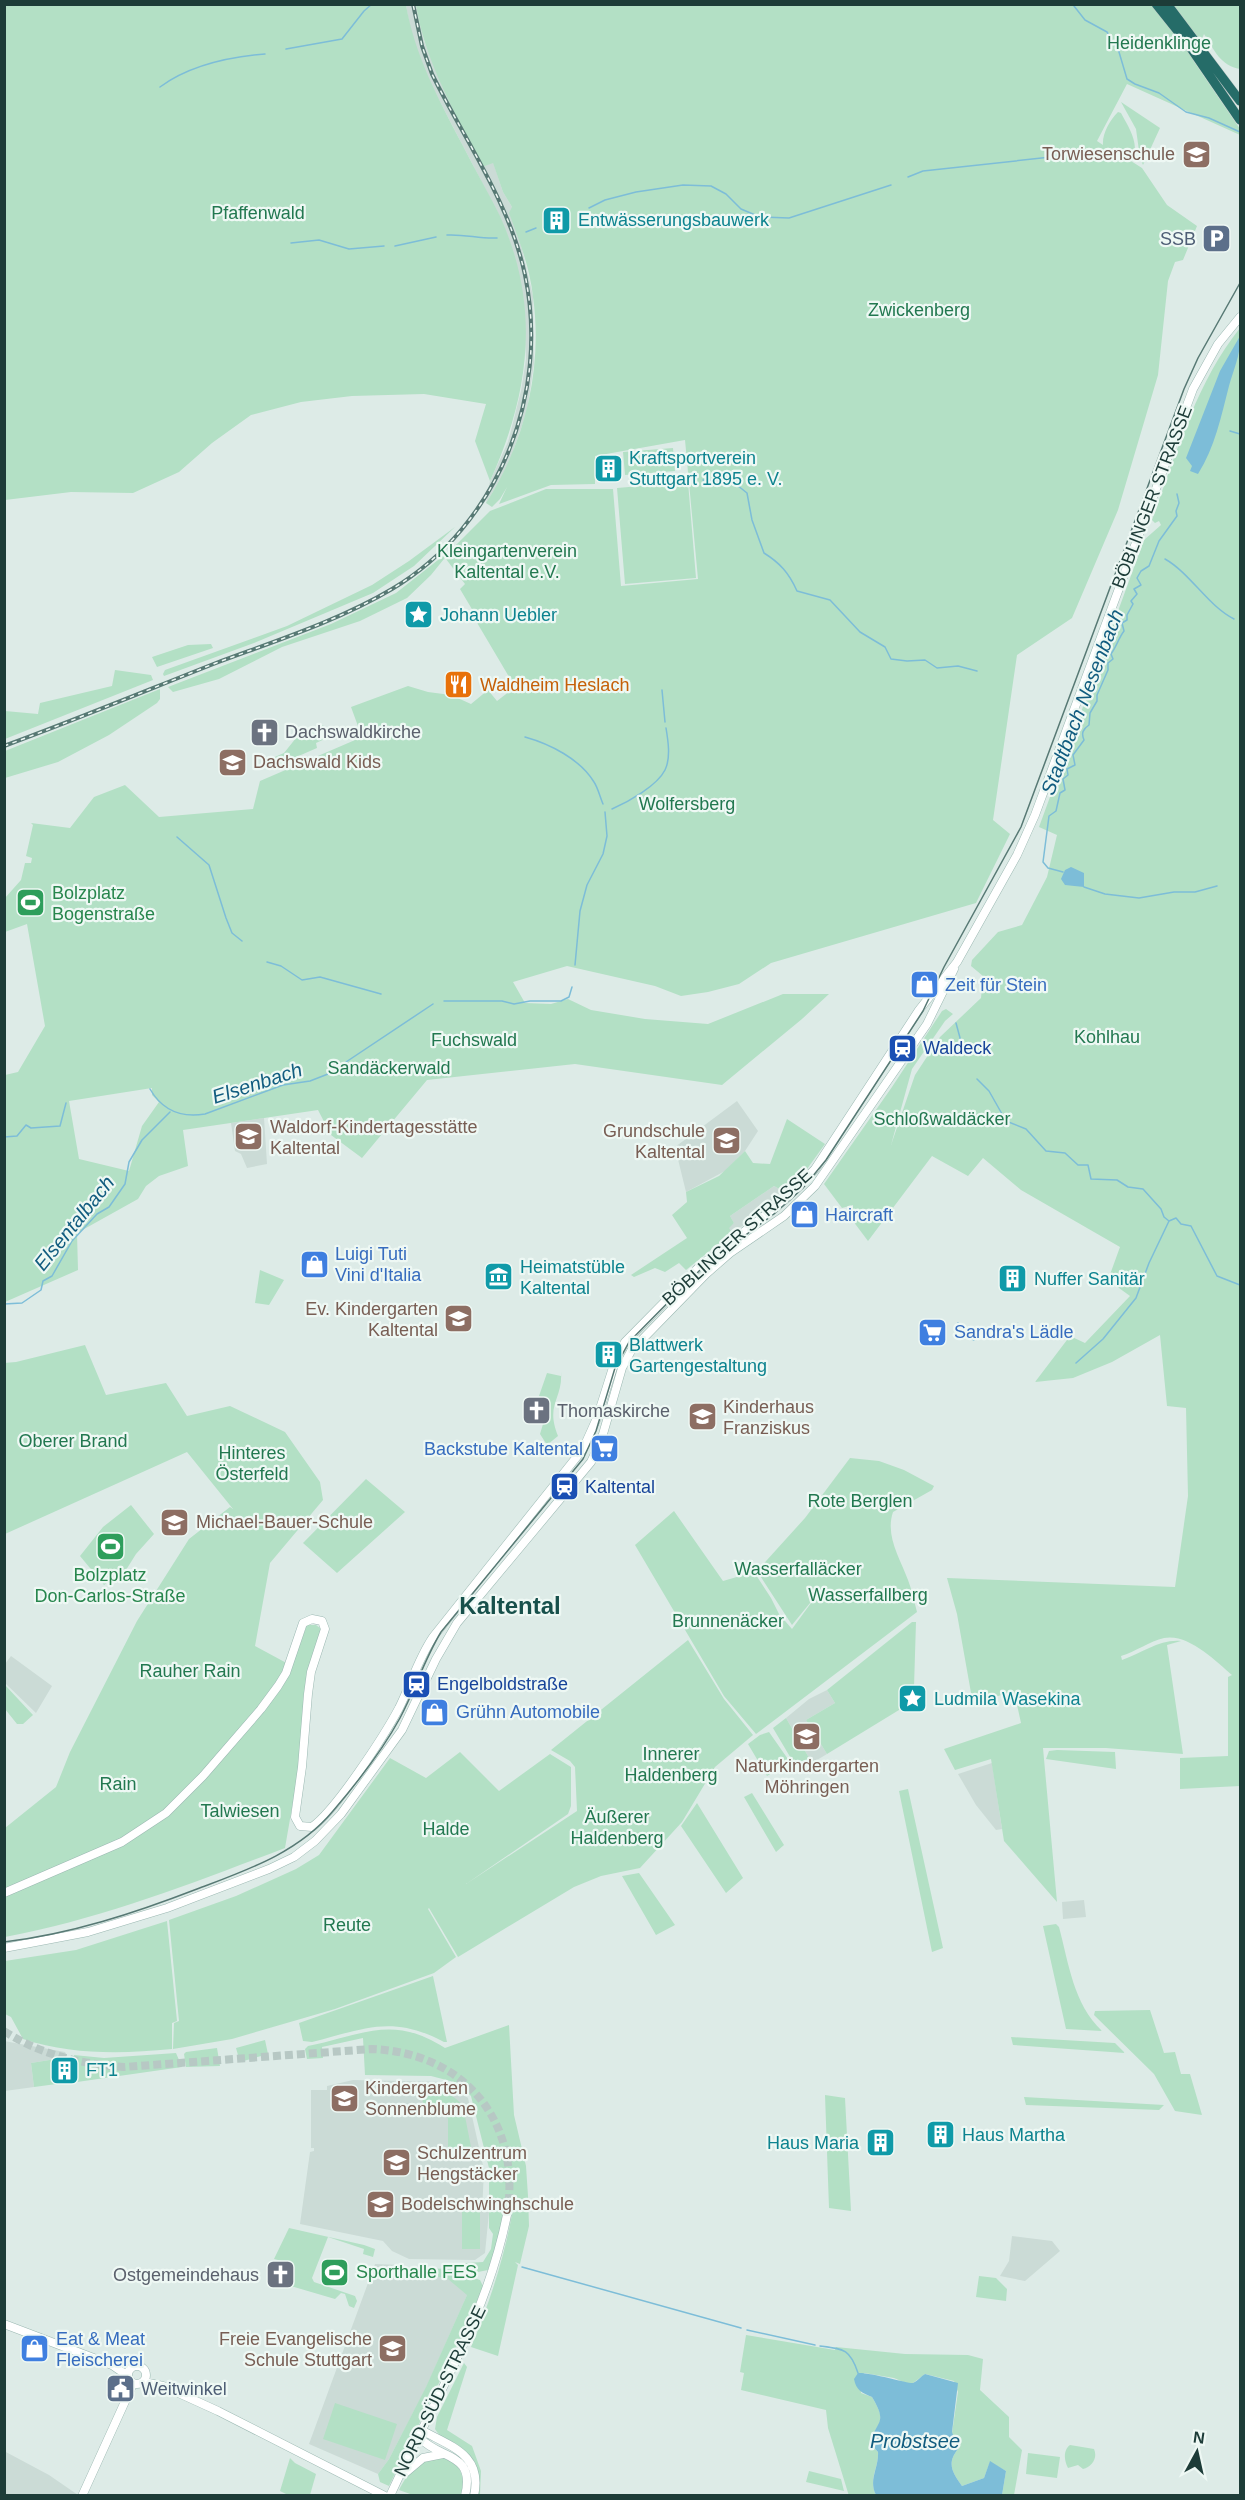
<svg xmlns="http://www.w3.org/2000/svg" width="1245" height="2500" font-family="Helvetica,sans-serif">
<style>
.built{fill:#cbdbd6}
.green{fill:#b3e0c5;fill-rule:evenodd}
.water{fill:#7dbdd8}
.lines{fill:none;stroke-linecap:round;stroke-linejoin:round}
.stream{stroke:#7dbdd8;stroke-width:1.5}
.secondary-tunnel{stroke:#b7c8c4;stroke-width:8;stroke-dasharray:8 4;stroke-linecap:butt}
.secondary-casing{stroke:#9bb8b2;stroke-width:9}
.highway-casing{stroke:#c0c8c7;stroke-width:10}
.secondary{stroke:#fff;stroke-width:8}
.highway{stroke:#256c68;stroke-width:9}
.tram{stroke:#577974;stroke-width:1.5}
.rail-casing{stroke:#577974;stroke-width:4}
.rail{stroke:#eef8f4;stroke-width:1.5;stroke-dasharray:4.5;stroke-linecap:butt}
.labels{text-anchor:middle;stroke-width:4.5;stroke-linejoin:round;paint-order:stroke}
.park-label{font-size:18px;fill:#227850;stroke:#eef8f4}
.education-label{font-size:18px;fill:#785e54;stroke:#eef8f4;text-anchor:start}
.culture-label{font-size:18px;fill:#0d838f;stroke:#eef8f4;text-anchor:start}
.service-label{font-size:18px;fill:#4e5e75;stroke:#eef8f4;text-anchor:end}
.street-label{font-size:18px;fill:#1d3c38;stroke:#eef8f4}
.food-label{font-size:18px;fill:#c56008;stroke:#eef8f4;text-anchor:start}
.worship-label{font-size:18px;fill:#5b616d;stroke:#eef8f4;text-anchor:start}
.leisure-label{font-size:18px;fill:#27864d;stroke:#eef8f4;text-anchor:start}
.shop-label{font-size:18px;fill:#366cbe;stroke:#eef8f4;text-anchor:start}
.transit-label{font-size:18px;fill:#164399;stroke:#eef8f4;text-anchor:start}
.water-label{font-size:20px;font-style:italic;fill:#115c7f;stroke:#eef8f4}
.district-label{font-size:24px;font-weight:bold;fill:#17504b;stroke:#eef8f4}
</style>
<rect width="100%" height="100%" fill="#ddebe7"/>
<!-- built -->
<path class="built" d="M406,5H416L424,41L437,73L482,167L493,162L503,192L512,207L533,296L534,363L527,411L512,455L500,481L486,503L490,481L508,442L521,391L526,359L523,297L511,245L500,217L427,77L411,34Z
M737,1101L758,1131L745,1151L725,1171L686,1192L675,1147Z
M264,1118L267,1164L247,1168L241,1154L235,1151L231,1123Z
M774,1186L785,1192L772,1200L770,1206L757,1216L732,1233L728,1228L734,1223L730,1216Z
M11,1656L52,1686L36,1713L5,1683V1664Z
M827,1690L835,1703L806,1720L827,1754L812,1763L786,1718L809,1699Z
M992,1763L1002,1829L996,1830L976,1805L958,1774Z
M1084,1900L1086,1917L1063,1919L1062,1902Z
M4,2041L65,2052L66,2054L62,2058L31,2063L34,2087L5,2091Z
M353,2080L447,2082L468,2098L484,2170L482,2212H489L485,2253L475,2260L409,2259L392,2251L383,2241L300,2224L310,2152L314,2151V2148H311V2090H327V2086Z
M1012,2236L1052,2241L1060,2251L1025,2281L1000,2276L1009,2261Z
M375,2264L399,2265L449,2275L468,2293L426,2388L389,2459L378,2474L309,2444Z
M4,2451L49,2475L78,2495H5Z"/>
<!-- green -->
<path class="green" d="M4,5H406C415,56 438,98 462,144C474,168 488,192 500,216C541,307 530,393 490,481L475,441L486,404L424,394L352,396L301,402L251,415L212,443L179,472L133,493L71,492L5,500Z
M416,5H1240V69C1221,66 1214,50 1204,34L1193,60L1240,129V135L1127,84L1097,141L1103,145C1102,134 1110,120 1118,112L1121,113C1128,126 1138,141 1134,155L1123,156L1142,168L1167,205L1197,226L1183,260L1175,262L1168,281L1158,375L1118,510L1072,618L1017,655L993,820L1010,834L976,903L771,963L739,984L708,992L681,996L655,986L567,966L513,982L525,1003L551,1004L568,999L591,1010L645,1019L708,1024L783,994H829L802,1019L722,1085L575,1064L427,1080L362,1158L331,1135L318,1110L183,1130L188,1166L159,1176L146,1186L138,1199L77,1233L78,1270L5,1302V1075L18,1072L45,1026L27,924L5,932V898L21,880L25,863H31L32,858L26,856L33,825L31,823L70,828L94,797L125,785L159,817L253,809L260,781L362,737L351,707L408,686L428,692L451,695L471,704L488,690L497,701L515,687L476,621V616L460,589L465,584L446,559L456,545L490,511L546,489H613L621,586L698,579L685,440L595,456V484L551,485L499,504L507,487L500,499L492,507L486,503C525,443 543,368 533,297C530,268 519,240 509,213L512,207L503,192L493,163L482,167C457,115 425,63 416,5ZM152,1088V1095L159,1102L142,1126L129,1171L79,1159L69,1101Z
M1121,102L1160,128L1143,165L1140,158L1136,129Z
M1240,328V1786L1180,1789V1758L1228,1756V1677L1232,1675C1216,1661 1188,1633 1164,1638C1150,1641 1135,1652 1121,1656L1122,1660C1142,1653 1160,1639 1181,1641L1167,1645L1183,1754L1106,1748H1043L1057,1902L1004,1841L991,1759L955,1770L944,1749L1021,1723L1014,1691L973,1704L957,1614L947,1578L1175,1587L1188,1496L1186,1408L1167,1406L1160,1335L1112,1362L1073,1378L1035,1382L1070,1336L1085,1343L1130,1296L1108,1280L1120,1247L1021,1190L983,1158L968,1176L932,1156L868,1241L853,1221V1205L842,1208L824,1184L892,1087L942,1011L946,1009L953,1014L945,1021L912,1069L891,1145L915,1075L940,1037L981,998L983,976L971,966L972,960L998,932L1022,925L1047,877L1057,835L1039,827L1144,540L1161,525L1159,521L1155,523L1152,520C1176,454 1196,383 1240,328Z
M673,448L675,471L625,475L623,452Z
M688,482L696,578L625,584L617,488Z
M455,527L414,566L373,593L254,643L164,676L163,674L165,670L287,626L372,585L409,561Z
M452,549L431,575L407,598L360,621L282,647L219,679L173,692L168,687L331,624L396,593Z
M211,644L213,648L157,667L152,657L188,645Z
M115,670L151,675L153,680L5,739V711L38,714L40,703L112,686Z
M160,689V699L157,703L109,735L58,762L5,778V751Z
M323,725L329,737L316,743L317,748L271,768L268,760L284,753L296,738Z
M787,1119L825,1144L802,1176L785,1192L774,1186L730,1216L734,1223L729,1228L732,1233L686,1270L679,1263L665,1272L655,1268L634,1277L631,1275L687,1238L672,1215L687,1202L686,1192L719,1176L745,1151L753,1163L770,1164Z
M260,1270L284,1280L269,1305L255,1303Z
M85,1345L106,1395L166,1383L187,1416L230,1406L285,1432L320,1482L323,1500L270,1563L255,1646L292,1666L307,1625H316L320,1628V1634L304,1692L299,1767L285,1848C193,1883 101,1919 5,1937V1828L56,1787L70,1752L137,1621L189,1539L230,1507L233,1509L187,1452L5,1534L4,1363L16,1362Z
M561,1372C563,1399 545,1404 558,1436L547,1445L540,1434L550,1401L539,1396L547,1373L561,1376Z
M850,1458L879,1461L904,1470L934,1486L932,1490L893,1512C885,1536 900,1558 908,1580C912,1590 914,1601 917,1612L756,1734L724,1696L635,1545L674,1511L723,1581L754,1572L771,1598L779,1614L792,1629L819,1592L792,1625L757,1571L805,1518Z
M366,1479L405,1512L337,1573L303,1543Z
M131,1505L154,1534L136,1554L126,1570L104,1585L80,1556L103,1527Z
M912,1622H916L914,1687L917,1699L827,1754L806,1720L835,1703L827,1690Z
M688,1640L724,1699L753,1735L715,1767L682,1822L640,1868L601,1876L574,1887L458,1957L429,1908L428,1909L456,1957L434,1973L335,2009L232,2039L173,2049L174,2023L179,2021L169,1920L236,1896L296,1869L319,1855L390,1758L426,1778L460,1752L499,1791L550,1754L571,1767V1806L568,1814L466,1884L577,1811L575,1767L570,1761L551,1750Z
M5,1685L33,1715L23,1724H17L5,1709Z
M786,1718L812,1763L799,1772L773,1728Z
M769,1732L790,1762L767,1776L748,1744L760,1735Z
M1057,1750L1115,1752L1116,1769L1046,1759L1049,1751Z
M908,1789L943,1948L932,1952L899,1791Z
M752,1793L784,1845L776,1852L744,1797Z
M697,1803L743,1878L726,1893L681,1826Z
M639,1873L675,1925L656,1935L622,1876Z
M167,1921L177,2021L172,2023V2049C121,2054 72,2055 23,2039L11,2017L5,2014V1961L76,1950Z
M1056,1924L1059,1927C1069,1964 1073,2003 1102,2031L1066,2029L1043,1926Z
M433,1976L447,2042H444C392,2014 364,2029 312,2042L303,2041L299,2023Z
M1150,2010L1164,2053L1175,2052L1181,2074H1190L1202,2115L1175,2111L1154,2074L1094,2015L1095,2011Z
M509,2025L514,2115L526,2166L528,2196L529,2226L520,2264L515,2262L518,2265L498,2356L471,2347C489,2304 504,2259 512,2214L503,2213L498,2239L488,2270L478,2272L449,2264L483,2262L491,2249L493,2234L489,2228V2168L471,2096L458,2083L431,2076L365,2075L363,2038L322,2047L323,2058L307,2059L305,2049L308,2046C363,2035 392,2014 445,2048Z
M1011,2037L1115,2043L1125,2053L1013,2045Z
M265,2040L268,2054L240,2062L236,2048Z
M217,2048L220,2066L186,2067L184,2054L186,2052Z
M176,2053L182,2067L77,2082L74,2055L104,2058Z
M62,2058L64,2083L34,2087L31,2063Z
M422,2090C439,2091 451,2091 463,2106L473,2157L448,2158V2119L444,2109L423,2107Z
M825,2095L845,2098L851,2211L829,2208Z
M1024,2097L1164,2105L1159,2110L1026,2105Z
M462,2211H480V2249H462Z
M289,2228L364,2245L375,2249L373,2257L363,2254L364,2249L328,2237L312,2278L314,2282L355,2296L357,2301L354,2308L349,2306L345,2294L341,2293L335,2299L284,2284L286,2276L290,2277L294,2264L274,2259Z
M420,2268L450,2269L480,2280L483,2286L469,2321L389,2486L380,2482L378,2474L389,2459L426,2387L467,2295L448,2279L422,2273L420,2276L416,2269Z
M979,2276L996,2278L1007,2289L1006,2301L976,2297Z
M746,2335L835,2350L836,2347L905,2354L968,2355L983,2359L980,2390L1009,2417V2437L1022,2450L1014,2495H1002L1006,2471L990,2462L984,2478L962,2486C953,2473 946,2464 958,2449L952,2433L958,2392L954,2381L925,2374L913,2383H906L894,2378L864,2373L861,2393L872,2397C888,2424 878,2419 870,2443L878,2452C879,2468 868,2479 876,2495L849,2496L828,2428L826,2410L741,2390L744,2373L740,2372Z
M464,2363L467,2367L447,2430L472,2446L481,2471L480,2495H477C482,2475 476,2456 457,2446C449,2441 440,2438 435,2429L437,2417Z
M335,2403L397,2424L385,2460L323,2439Z
M1070,2445L1094,2449C1098,2458 1092,2467 1083,2469L1078,2465L1068,2468C1064,2461 1063,2450 1070,2445Z
M1028,2453L1060,2457L1057,2478L1026,2474Z
M441,2457C461,2462 466,2477 461,2495H413L399,2490C409,2471 417,2461 441,2457Z
M290,2458L295,2463L316,2474L310,2495H288L280,2491Z
M809,2471L841,2479L844,2491L806,2482Z"/>
<!-- water -->
<path class="water" d="M1240,336C1241,354 1234,368 1229,386C1221,417 1215,447 1198,474L1190,471L1192,466L1186,458L1220,371Z
M1071,867L1084,873V887L1065,885L1061,879L1065,870Z
M858,2373C869,2372 910,2384 913,2383C918,2381 921,2376 925,2374L958,2383L952,2432L958,2449C946,2464 953,2473 962,2486L984,2478L990,2461L1006,2471L1002,2495H876C868,2480 879,2468 878,2452L870,2443C877,2419 888,2424 872,2397C862,2393 856,2390 854,2379Z"/>
<g class="lines">
<!-- stream -->
<path class="stream" d="M1074,6L1085,20L1107,32L1119,52L1127,79L1135,84L1159,93L1186,112L1209,118L1240,132
M286,49L342,39L364,11L372,4
M160,87C190,65 229,57 265,54
M908,177L923,171L1088,153
M589,208L605,200L636,192L683,185L711,186L726,194L741,209L760,217L789,218L891,185
M526,232L536,228
M447,235C466,234 479,239 497,238
M291,243L319,240L349,249L384,246
M395,246L436,237
M1230,431L1240,434
M703,480L732,481L747,493L752,520L764,553C780,563 789,573 797,591L830,600L860,632L885,647L891,659L907,661L925,660L937,668L958,666L977,671
M1165,559C1190,573 1208,606 1234,619
M662,690L665,722
M525,737C550,744 580,759 594,782C598,788 600,797 603,804
M612,809C628,802 657,786 665,770C671,758 668,740 666,728
M177,837L209,865L226,918L232,933L242,941
M1063,872L1048,868L1043,862L1049,816L1056,811L1060,793L1065,790L1063,779L1068,775L1067,769L1075,765L1073,755L1084,740C1081,733 1083,729 1089,725L1090,713L1097,701V695L1108,670V663L1113,659L1111,654C1117,646 1118,639 1124,631L1122,623L1127,620V615L1133,604L1131,601L1137,594L1134,589L1141,585L1137,578L1141,571L1149,566L1159,541L1177,516L1176,511L1179,503L1177,494
M1084,887L1105,894L1139,898L1174,892H1195L1217,886
M267,962L281,966L302,980L320,977L381,994
M575,965L580,911L587,885L603,854L607,836L605,812
M444,1001H502L514,1004L530,1001H561L569,997L572,987
M956,1023L963,1049
M977,1079L989,1091L1006,1121L1026,1129L1046,1151L1065,1153L1078,1165H1088L1091,1179L1117,1180L1128,1187L1143,1189L1161,1209L1164,1217L1169,1221L1176,1218L1181,1224L1191,1226L1217,1276L1240,1285
M150,1089C162,1110 181,1118 205,1114L283,1085L310,1081L328,1074L433,1004
M4,1137L17,1136L26,1125L31,1128L60,1126L66,1103
M4,1304L22,1303L41,1290L43,1281L52,1276L72,1241L97,1214L109,1207L125,1184L129,1162L142,1140L170,1112
M958,1323L960,1333L974,1340
M1076,1363L1103,1339L1136,1298L1149,1263L1169,1221
M522,2267L741,2328
M747,2330L815,2345
M820,2346C844,2349 850,2349 858,2373"/>
<!-- secondary-tunnel -->
<path class="secondary-tunnel" d="M4,2031C41,2055 81,2064 124,2067L372,2049C466,2053 522,2123 507,2215"/>
<defs>
<path id="secondary" d="M4,1893L122,1842L166,1813L203,1776L261,1709L278,1686L286,1673L303,1623L312,1619L322,1621L325,1629L311,1672L308,1694L302,1767L295,1817L300,1826L312,1827C336,1810 384,1736 399,1708C411,1684 418,1659 433,1637L583,1449L597,1418L616,1358L625,1342L700,1266L787,1198L815,1169L919,1010L957,962L1017,855L1035,815L1193,389L1218,344L1240,317
M4,1948L88,1932L167,1908L269,1869L294,1857L315,1841L341,1814L402,1730L436,1659L457,1623L591,1462L601,1441L622,1368L631,1351L706,1274L730,1253L784,1216L815,1186L927,1024L954,969
M4,2324L112,2365L128,2376
M128 2375a9 9 0 1 1 18 0a9 9 0 1 1-18 0Z
M144,2382L163,2386L218,2411L385,2496
M423,2431C452,2447 483,2455 474,2496
M420,2438C440,2460 476,2452 465,2496
M404,2474L423,2458L443,2454
M82,2496L133,2384
M390,2496C433,2401 486,2319 507,2215"/>
<path id="highway" d="M1156,4L1188,44L1240,120
M1167,4L1240,101"/>
</defs>
<!-- secondary casing -->
<use href="#secondary" class="secondary-casing"/>
<!-- highway casing -->
<use href="#highway" class="highway-casing"/>
<!-- secondary -->
<use href="#secondary" class="secondary"/>
<!-- highway -->
<use href="#highway" class="highway"/>
<!-- tram -->
<path class="tram" d="M4,1942C71,1934 135,1913 197,1889C247,1870 298,1853 333,1811C357,1783 382,1751 400,1718C415,1690 424,1660 441,1632L583,1459L596,1431L615,1368L629,1342L705,1265L774,1214L803,1188L826,1160L923,1011L944,967L1021,827L1184,389L1198,358L1240,283"/>
<defs>
<path id="rail" d="M4,746C75,720 145,691 216,663C275,641 338,621 392,589C499,525 550,394 525,275C510,203 464,139 432,74L422,46L413,4"/>
</defs>
<!-- rail casing -->
<use href="#rail" class="rail-casing"/>
<!-- rail -->
<use href="#rail" class="rail"/>
</g>
<!-- icons -->
<defs>
<symbol id="school-square" viewBox="-11 -11 22 22"><rect x="-9" y="-9" width="18" height="18" rx="4" fill="#8d6e63" stroke="#eef8f4"/><path d="M0-5L7-2L0 1L-7-2ZM-4 1L0 2.5L4 1V4Q0 6-4 4Z" fill="#fff"/></symbol>
<symbol id="building-square" viewBox="-11 -11 22 22"><rect x="-9" y="-9" width="18" height="18" rx="4" fill="#0f9aa8" stroke="#eef8f4"/><path d="M-4-6H4V6H1V3H-1V6H-4ZM-2.5-4.3h1.7v1.8h-1.7ZM.8-4.3h1.7v1.8H.8ZM-2.5-1h1.7V.8h-1.7ZM.8-1h1.7V.8H.8Z" fill="#fff"/></symbol>
<symbol id="parking-square" viewBox="-11 -11 22 22"><rect x="-9" y="-9" width="18" height="18" rx="4" fill="#5c6f8a" stroke="#eef8f4"/><path d="M-3.5-5.5H1a3.5 3.5 0 0 1 0 7H-1V5.5H-3.5ZM-1-3.4V-.6H.8a1.4 1.4 0 0 0 0-2.8Z" fill="#fff"/></symbol>
<symbol id="sight-square" viewBox="-11 -11 22 22"><rect x="-9" y="-9" width="18" height="18" rx="4" fill="#0f9aa8" stroke="#eef8f4"/><path d="M0-6L1.8-2.2L6-1.7L2.9 1.2L3.7 5.4L0 3.3L-3.7 5.4L-2.9 1.2L-6-1.7L-1.8-2.2Z" fill="#fff"/></symbol>
<symbol id="restaurant-square" viewBox="-11 -11 22 22"><rect x="-9" y="-9" width="18" height="18" rx="4" fill="#e8710a" stroke="#eef8f4"/><path d="M-5-6h1v4h1v-4h1v4h1v-4h1v5L-1.5 .5V6h-2V.5L-5-1ZM5-6V6H3V1.5H1.5Q1.5-4 5-6Z" fill="#fff"/></symbol>
<symbol id="church-square" viewBox="-11 -11 22 22"><rect x="-9" y="-9" width="18" height="18" rx="4" fill="#6b7280" stroke="#eef8f4"/><path d="M-1.2-6h2.4v3.5h3.3v2.4h-3.3V6h-2.4V-.1h-3.3v-2.4h3.3Z" fill="#fff"/></symbol>
<symbol id="stadium-square" viewBox="-11 -11 22 22"><rect x="-9" y="-9" width="18" height="18" rx="4" fill="#2e9e5b" stroke="#eef8f4"/><path d="M0-5a6.5 5 0 1 0 0 10a6.5 5 0 1 0 0-10ZM-3.5-1.8h7v3.6h-7Z" fill="#fff"/></symbol>
<symbol id="shop-square" viewBox="-11 -11 22 22"><rect x="-9" y="-9" width="18" height="18" rx="4" fill="#3f7fe0" stroke="#eef8f4"/><path d="M-5-2.5h2.3a2.7 3.5 0 0 1 5.4 0H5L5.5 6h-11ZM-1.5-2.5h3a1.5 2.3 0 0 0-3 0Z" fill="#fff"/></symbol>
<symbol id="station-square" viewBox="-11 -11 22 22"><rect x="-9" y="-9" width="18" height="18" rx="4" fill="#1a4fb4" stroke="#eef8f4"/><path d="M-3-6H3Q5-6 5-4V2Q5 4 3 4L4.5 6H3L1.5 4h-3L-3 6H-4.5L-3 4Q-5 4-5 2V-4Q-5-6-3-6ZM-3.5-4v3h7v-3ZM-3.5 1v1.5H-2V1ZM2 1v1.5H3.5V1Z" fill="#fff"/></symbol>
<symbol id="museum-square" viewBox="-11 -11 22 22"><rect x="-9" y="-9" width="18" height="18" rx="4" fill="#0f9aa8" stroke="#eef8f4"/><path d="M0-6L6-3V-2H-6V-3ZM-5-1h2V3h-2ZM-1-1h2V3h-2ZM3-1h2V3H3ZM-6 4H6V6H-6Z" fill="#fff"/></symbol>
<symbol id="supermarket-square" viewBox="-11 -11 22 22"><rect x="-9" y="-9" width="18" height="18" rx="4" fill="#3f7fe0" stroke="#eef8f4"/><path d="M-6-5.5h2.5l.6 2H6L4.5 2H-2.5L-4.4-4H-6ZM-1.5 3.2a1.3 1.3 0 1 0 .1 0ZM3 3.2a1.3 1.3 0 1 0 .1 0Z" fill="#fff"/></symbol>
<symbol id="civic-square" viewBox="-11 -11 22 22"><rect x="-9" y="-9" width="18" height="18" rx="4" fill="#5c6f8a" stroke="#eef8f4"/><path d="M-.6-6.5H3V-4.5H.6V-3L4-1V1h2V6H-6V1h2V-1L-.6-3ZM-1.2 2.5V6h2.4V2.5Z" fill="#fff"/></symbol>
</defs>
<g fill-rule="evenodd">
<use href="#school-square" x="1180" y="138" width="33" height="33"/>
<use href="#building-square" x="540" y="204" width="33" height="33"/>
<use href="#parking-square" x="1200" y="222" width="33" height="33"/>
<use href="#building-square" x="592" y="452" width="33" height="33"/>
<use href="#sight-square" x="402" y="598" width="33" height="33"/>
<use href="#restaurant-square" x="442" y="668" width="33" height="33"/>
<use href="#church-square" x="248" y="716" width="33" height="33"/>
<use href="#school-square" x="216" y="746" width="33" height="33"/>
<use href="#stadium-square" x="14" y="886" width="33" height="33"/>
<use href="#shop-square" x="908" y="968" width="33" height="33"/>
<use href="#station-square" x="886" y="1032" width="33" height="33"/>
<use href="#school-square" x="232" y="1120" width="33" height="33"/>
<use href="#school-square" x="710" y="1124" width="33" height="33"/>
<use href="#shop-square" x="788" y="1198" width="33" height="33"/>
<use href="#shop-square" x="298" y="1248" width="33" height="33"/>
<use href="#museum-square" x="482" y="1260" width="33" height="33"/>
<use href="#building-square" x="996" y="1262" width="33" height="33"/>
<use href="#school-square" x="442" y="1302" width="33" height="33"/>
<use href="#supermarket-square" x="916" y="1316" width="33" height="33"/>
<use href="#building-square" x="592" y="1338" width="33" height="33"/>
<use href="#church-square" x="520" y="1394" width="33" height="33"/>
<use href="#school-square" x="686" y="1400" width="33" height="33"/>
<use href="#supermarket-square" x="588" y="1432" width="33" height="33"/>
<use href="#station-square" x="548" y="1470" width="33" height="33"/>
<use href="#school-square" x="158" y="1506" width="33" height="33"/>
<use href="#stadium-square" x="94" y="1530" width="33" height="33"/>
<use href="#station-square" x="400" y="1668" width="33" height="33"/>
<use href="#sight-square" x="896" y="1682" width="33" height="33"/>
<use href="#shop-square" x="418" y="1696" width="33" height="33"/>
<use href="#school-square" x="790" y="1720" width="33" height="33"/>
<use href="#building-square" x="48" y="2054" width="33" height="33"/>
<use href="#school-square" x="328" y="2082" width="33" height="33"/>
<use href="#building-square" x="924" y="2118" width="33" height="33"/>
<use href="#building-square" x="864" y="2126" width="33" height="33"/>
<use href="#school-square" x="380" y="2146" width="33" height="33"/>
<use href="#school-square" x="364" y="2188" width="33" height="33"/>
<use href="#stadium-square" x="318" y="2256" width="33" height="33"/>
<use href="#church-square" x="264" y="2258" width="33" height="33"/>
<use href="#shop-square" x="18" y="2332" width="33" height="33"/>
<use href="#school-square" x="376" y="2332" width="33" height="33"/>
<use href="#civic-square" x="104" y="2372" width="33" height="33"/>
</g>
<g class="labels">
<!-- park labels -->
<g class="park-label">
<text x="1159" y="49">Heidenklinge</text>
<text x="258" y="219">Pfaffenwald</text>
<text x="919" y="316">Zwickenberg</text>
<text x="507" y="557">Kleingartenverein<tspan x="507" dy="21">Kaltental e.V.</tspan></text>
<text x="687" y="810">Wolfersberg</text>
<text x="1107" y="1043">Kohlhau</text>
<text x="474" y="1046">Fuchswald</text>
<text x="389" y="1074">Sandäckerwald</text>
<text x="942" y="1125">Schloßwaldäcker</text>
<text x="73" y="1447">Oberer Brand</text>
<text x="252" y="1459">Hinteres<tspan x="252" dy="21">Österfeld</tspan></text>
<text x="860" y="1507">Rote Berglen</text>
<text x="798" y="1575">Wasserfalläcker</text>
<text x="868" y="1601">Wasserfallberg</text>
<text x="728" y="1627">Brunnenäcker</text>
<text x="190" y="1677">Rauher Rain</text>
<text x="671" y="1760">Innerer<tspan x="671" dy="21">Haldenberg</tspan></text>
<text x="118" y="1790">Rain</text>
<text x="240" y="1817">Talwiesen</text>
<text x="617" y="1823">Äußerer<tspan x="617" dy="21">Haldenberg</tspan></text>
<text x="446" y="1835">Halde</text>
<text x="347" y="1931">Reute</text>
</g>
<!-- education labels -->
<g class="education-label">
<text x="1175" y="160" text-anchor="end">Torwiesenschule</text>
<text x="253" y="768">Dachswald Kids</text>
<text x="270" y="1133">Waldorf-Kindertagesstätte<tspan x="270" dy="21">Kaltental</tspan></text>
<text x="705" y="1137" text-anchor="end">Grundschule<tspan x="705" dy="21">Kaltental</tspan></text>
<text x="438" y="1315" text-anchor="end">Ev. Kindergarten<tspan x="438" dy="21">Kaltental</tspan></text>
<text x="723" y="1413">Kinderhaus<tspan x="723" dy="21">Franziskus</tspan></text>
<text x="196" y="1528">Michael-Bauer-Schule</text>
<text x="807" y="1772" text-anchor="middle">Naturkindergarten<tspan x="807" dy="21">Möhringen</tspan></text>
<text x="365" y="2094">Kindergarten<tspan x="365" dy="21">Sonnenblume</tspan></text>
<text x="417" y="2159">Schulzentrum<tspan x="417" dy="21">Hengstäcker</tspan></text>
<text x="401" y="2210">Bodelschwinghschule</text>
<text x="372" y="2345" text-anchor="end">Freie Evangelische<tspan x="372" dy="21">Schule Stuttgart</tspan></text>
</g>
<!-- culture labels -->
<g class="culture-label">
<text x="578" y="226">Entwässerungsbauwerk</text>
<text x="629" y="464">Kraftsportverein<tspan x="629" dy="21">Stuttgart 1895 e. V.</tspan></text>
<text x="440" y="621">Johann Uebler</text>
<text x="520" y="1273">Heimatstüble<tspan x="520" dy="21">Kaltental</tspan></text>
<text x="1034" y="1285">Nuffer Sanitär</text>
<text x="629" y="1351">Blattwerk<tspan x="629" dy="21">Gartengestaltung</tspan></text>
<text x="934" y="1705">Ludmila Wasekina</text>
<text x="86" y="2076">FT1</text>
<text x="962" y="2141">Haus Martha</text>
<text x="859" y="2149" text-anchor="end">Haus Maria</text>
</g>
<!-- service labels -->
<g class="service-label">
<text x="1196" y="245">SSB</text>
<text x="141" y="2395" text-anchor="start">Weitwinkel</text>
</g>
<!-- street labels -->
<g class="street-label">
<text transform="translate(1152 497) rotate(-69)" y="6">BÖBLINGER STRASSE</text>
<text transform="translate(737 1237) rotate(-42)" y="6">BÖBLINGER STRASSE</text>
<text transform="translate(440 2391) rotate(-64)" y="6">NORD-SÜD-STRASSE</text>
</g>
<!-- food labels -->
<g class="food-label">
<text x="480" y="691">Waldheim Heslach</text>
</g>
<!-- worship labels -->
<g class="worship-label">
<text x="285" y="738">Dachswaldkirche</text>
<text x="557" y="1417">Thomaskirche</text>
<text x="259" y="2281" text-anchor="end">Ostgemeindehaus</text>
</g>
<!-- leisure labels -->
<g class="leisure-label">
<text x="52" y="899">Bolzplatz<tspan x="52" dy="21">Bogenstraße</tspan></text>
<text x="110" y="1581" text-anchor="middle">Bolzplatz<tspan x="110" dy="21">Don-Carlos-Straße</tspan></text>
<text x="356" y="2278">Sporthalle FES</text>
</g>
<!-- shop labels -->
<g class="shop-label">
<text x="945" y="991">Zeit für Stein</text>
<text x="825" y="1221">Haircraft</text>
<text x="335" y="1260">Luigi Tuti<tspan x="335" dy="21">Vini d'Italia</tspan></text>
<text x="954" y="1338">Sandra's Lädle</text>
<text x="583" y="1455" text-anchor="end">Backstube Kaltental</text>
<text x="456" y="1718">Grühn Automobile</text>
<text x="56" y="2345">Eat &amp; Meat<tspan x="56" dy="21">Fleischerei</tspan></text>
</g>
<!-- transit labels -->
<g class="transit-label">
<text x="923" y="1054">Waldeck</text>
<text x="585" y="1493">Kaltental</text>
<text x="437" y="1690">Engelboldstraße</text>
</g>
<!-- water labels -->
<g class="water-label">
<text transform="translate(1082 702) rotate(-69)" y="7">Stadtbach Nesenbach</text>
<text transform="translate(257 1083) rotate(-18)" y="7">Elsenbach</text>
<text transform="translate(74 1223) rotate(-51)" y="7">Elsentalbach</text>
<text x="915" y="2448">Probstsee</text>
</g>
<!-- district labels -->
<g class="district-label">
<text x="510" y="1614">Kaltental</text>
</g>
</g>
<!-- border -->
<rect width="1245" height="2500" fill="none" stroke="#1d3c38" stroke-width="12"/>
<!-- north arrow -->
<g transform="translate(1197 2452) rotate(8)" stroke="#eef8f4" stroke-width="4.5" paint-order="stroke">
<path d="M0-4.5L10 22L0 15L-10 22Z" fill="#1d3c38"/>
<text y="-9" font-size="16" font-weight="bold" text-anchor="middle" fill="#1d3c38">N</text>
</g>
</svg>
